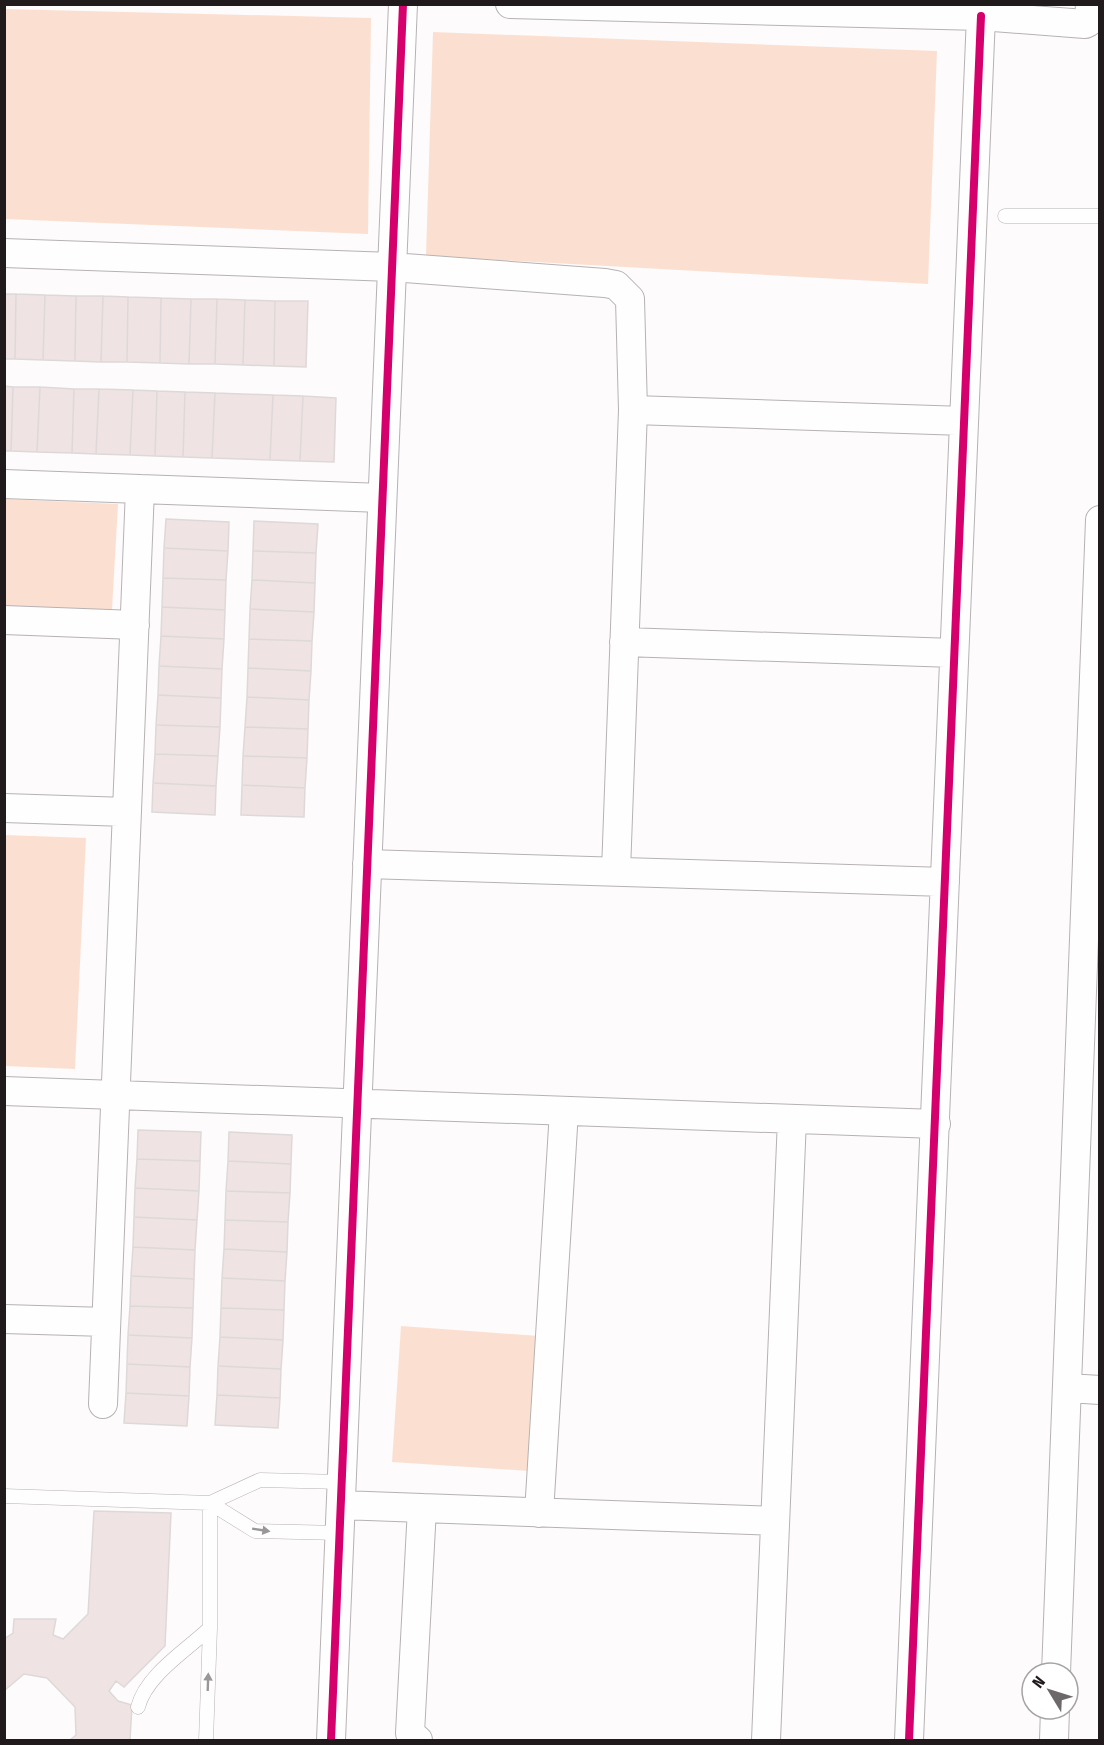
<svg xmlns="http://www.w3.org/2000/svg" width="1104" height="1745" font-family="'Fira Sans Condensed',sans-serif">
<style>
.green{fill:#fbe0d1}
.building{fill:#efe3e3;stroke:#ded9d9;stroke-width:1.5}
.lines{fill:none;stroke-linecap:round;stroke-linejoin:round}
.lane-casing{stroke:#b6b2b4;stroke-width:15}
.street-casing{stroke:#b6b2b4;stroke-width:30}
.lane{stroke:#fffeff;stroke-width:14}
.street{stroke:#fffeff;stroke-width:28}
.cycleway-casing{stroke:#fff;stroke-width:11}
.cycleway{stroke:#d6006c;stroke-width:8}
.oneway{fill:#9b9799}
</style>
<rect width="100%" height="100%" fill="#fdfbfc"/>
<!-- green -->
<path class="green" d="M5,9L371,18L368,234L5,219Z
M433,32L937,51L928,284L426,256Z
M5,499L118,504L112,610L5,606Z
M5,835L86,838L75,1069L5,1066Z
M401,1326L539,1336L529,1471L392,1462Z"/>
<!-- building -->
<path class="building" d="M4,294H16L15,359H4Z
M16,294L45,295L43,360L15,359Z
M45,295L76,296L75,361L43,360Z
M76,296H103L101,362L75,361Z
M103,296L128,297L127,362H101Z
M128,297L161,298L160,363L127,362Z
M161,298L191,299L189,364L160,363Z
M191,299H217L215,364H189Z
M217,299L245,300L243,365L215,364Z
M245,300L275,301L274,366L243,365Z
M275,301H308L306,367L274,366Z
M4,386L13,387L11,451H4Z
M13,387H40L37,452L11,451Z
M40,387L74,389L72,453L37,452Z
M74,389H99L96,454L72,453Z
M99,389L133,390L130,455L96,454Z
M133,390L157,391L155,456L130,455Z
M157,391L185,392L183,457L155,456Z
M185,392L215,393L212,458L183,457Z
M215,393L273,395L270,460L212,458Z
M273,395L303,396L300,461L270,460Z
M303,396L336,398L334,462L300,461Z
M166,519L229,522L228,551L164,548Z
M254,521L318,524L316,553L253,551Z
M164,548L228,551L226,580L163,578Z
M253,551L316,553L315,583L252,580Z
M163,578L226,580L225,610L162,607Z
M252,580L315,583L314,612L250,609Z
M162,607L225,610L224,639L161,636Z
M250,609L314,612L312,641L249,639Z
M161,636L224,639L222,669L159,666Z
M249,639L312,641L311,671L248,668Z
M159,666L222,669L221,698L158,695Z
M248,668L311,671L309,700L247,697Z
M158,695L221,698L220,727L156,725Z
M247,697L309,700L308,729L245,727Z
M156,725L220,727L218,756L155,754Z
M245,727L308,729L307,758L243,756Z
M155,754L218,756L216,786L153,783Z
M243,756L307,758L305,788L242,785Z
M153,783L216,786L215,815L152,812Z
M242,785L305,788L304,817L241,815Z
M138,1130L201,1132L200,1161L137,1159Z
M229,1132L292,1135L291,1164L228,1161Z
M137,1159L200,1161L199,1191L135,1188Z
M228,1161L291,1164L290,1193L226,1191Z
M135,1188L199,1191L197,1220L134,1217Z
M226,1191L290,1193L288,1222L225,1220Z
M134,1217L197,1220L195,1250L133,1247Z
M225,1220L288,1222L287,1252L224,1249Z
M133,1247L195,1250L194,1279L131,1276Z
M224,1249L287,1252L285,1281L222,1278Z
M131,1276L194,1279L193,1308L130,1306Z
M222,1278L285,1281L284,1310L221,1308Z
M130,1306L193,1308L192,1338L128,1335Z
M221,1308L284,1310L283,1340L220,1337Z
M128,1335L192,1338L190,1367L127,1364Z
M220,1337L283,1340L281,1369L218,1366Z
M127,1364L190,1367L189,1396L126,1393Z
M218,1366L281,1369L280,1398L217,1395Z
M126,1393L189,1396L187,1426L124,1423Z
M217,1395L280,1398L278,1428L215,1425Z
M94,1511L171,1513L165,1646L124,1687L116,1681L109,1691L118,1701L132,1705L130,1740H70L76,1735L75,1707L47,1678L24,1674L4,1691V1639L13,1633L14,1619H56L53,1635L63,1639L88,1614Z"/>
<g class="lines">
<defs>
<path id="lane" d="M1005,216H1100
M4,1496L210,1503L255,1531L340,1533
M210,1503L260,1480L342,1482
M138,1707C146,1675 187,1650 210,1628
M206,1740L210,1628V1503"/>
<path id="street" d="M510,4L981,16L1085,24L1089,22L1090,4
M4,253L392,267L605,283L616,285L630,299L633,410L616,871
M633,410L964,421
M4,484L382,498
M4,620L135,625
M624,642L954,653
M4,808L127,812
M367,864L945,882
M4,1091L936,1124
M4,1319L106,1322
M1068,1388L1100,1390
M103,1404L140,489
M341,1505L775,1521
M539,1513L564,1111
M1056,1673L1100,520
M331,1740L403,4
M418,1740L410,1733L422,1508
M766,1740L792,1119
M909,1740L981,16
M1054,1740L1055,1709"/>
</defs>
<!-- lane casing -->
<use href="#lane" class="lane-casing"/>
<!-- street casing -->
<use href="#street" class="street-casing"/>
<!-- lane -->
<use href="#lane" class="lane"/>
<!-- street -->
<use href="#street" class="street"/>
<defs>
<path id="cycleway" d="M331,1740L403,4
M909,1740L981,16"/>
</defs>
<!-- cycleway casing -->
<use href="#cycleway" class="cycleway-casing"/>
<!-- cycleway -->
<use href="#cycleway" class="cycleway"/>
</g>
<!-- one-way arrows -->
<defs><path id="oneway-solid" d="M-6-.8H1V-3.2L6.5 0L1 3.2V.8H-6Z" transform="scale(1.5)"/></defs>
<g class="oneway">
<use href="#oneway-solid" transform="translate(261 1530) rotate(9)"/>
<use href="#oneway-solid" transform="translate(208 1682) rotate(-88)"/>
</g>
<!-- border -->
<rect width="1104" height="1745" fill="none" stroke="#201a1c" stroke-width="12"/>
<!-- north arrow -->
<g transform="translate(1050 1691) rotate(308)"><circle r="28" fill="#ffffff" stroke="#a6a3a4" stroke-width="1.5"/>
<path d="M0-4.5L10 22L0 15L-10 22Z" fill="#6d696a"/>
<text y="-9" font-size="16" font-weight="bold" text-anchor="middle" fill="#201a1c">N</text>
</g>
</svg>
